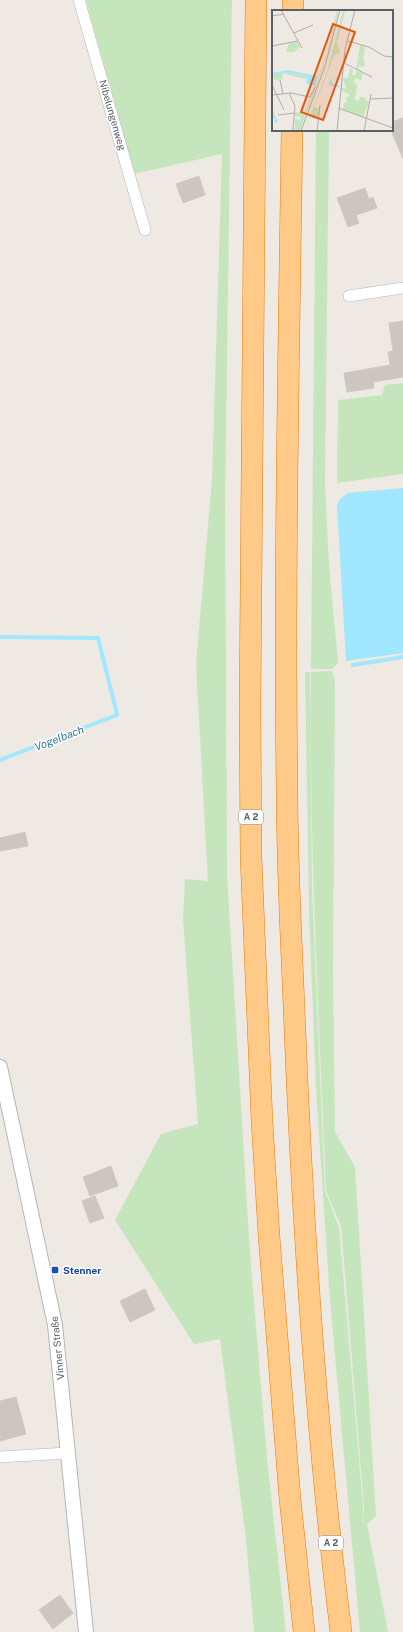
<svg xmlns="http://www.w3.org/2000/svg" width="403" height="1632" font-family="'Public Sans',sans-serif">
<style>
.green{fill:#c5e6bd}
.water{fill:#a0e7ff}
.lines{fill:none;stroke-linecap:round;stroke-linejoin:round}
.stream{stroke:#a0e7ff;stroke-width:4}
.building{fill:#cbc6c1;stroke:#d3c9c0}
.minor-casing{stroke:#b3b6ba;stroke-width:12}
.tertiary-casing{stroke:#b3b6ba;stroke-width:16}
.motorway-casing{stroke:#ef7800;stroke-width:22}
.minor{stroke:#fff;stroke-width:11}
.tertiary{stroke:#fff;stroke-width:14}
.motorway{stroke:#ffca87;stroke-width:21}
.transit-dot{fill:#1a4fb4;stroke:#fff;stroke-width:1.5}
.labels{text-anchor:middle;stroke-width:3;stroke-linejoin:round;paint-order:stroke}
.shield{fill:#fff;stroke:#8c9092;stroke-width:1}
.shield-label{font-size:9px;font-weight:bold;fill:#5a6063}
.street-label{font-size:10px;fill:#5a6063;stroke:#fff}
.transit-label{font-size:10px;font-weight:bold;fill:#164399;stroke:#fff;text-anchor:start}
.water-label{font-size:11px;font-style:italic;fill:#34789a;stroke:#fff}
.inset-river{fill:none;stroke:#a0e7ff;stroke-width:2}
.inset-road{fill:none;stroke:#afaeab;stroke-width:1}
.view{fill:#e15910;fill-opacity:0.15;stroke:#e15910;stroke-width:2}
.inset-edge{fill:none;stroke:#5a6063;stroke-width:2}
</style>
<rect width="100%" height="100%" fill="#eee9e2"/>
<!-- green -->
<path class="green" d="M86,0H232L225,504L227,874L250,1254L267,1459L286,1632H254L246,1539L220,1339L194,1344L115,1220L161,1134L198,1124L183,919L185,879L208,881L196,664L212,480L222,154L134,174Z
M316,130H329L325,483L329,565L338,663L332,669H311Z
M403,383V474L337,483L338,400L382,395L385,385Z
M332,671L335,681L333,971L335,1132L355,1167L376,1516L367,1524L388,1632H360L330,1300L316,1089L309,911L305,672H310L312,887L325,1191L339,1227L363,1506V1528L364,1507L341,1226L326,1191C319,1018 309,845 311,672Z"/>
<!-- water -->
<path class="water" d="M403,488V653L346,661L337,505L340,499L348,493Z"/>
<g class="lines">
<!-- stream -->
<path class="stream" d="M0,637L98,638L117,714
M353,665L403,657
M0,760L117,715"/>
</g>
<!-- building -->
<path class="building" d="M403,118V159L392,133V122Z
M199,176L205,195L183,203L176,184Z
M365,188L369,199L373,197L377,208L356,215L359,223L348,227L337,198Z
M403,321V377L373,382L374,388L347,392L344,373L390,365L388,352L393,351L389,323Z
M25,832L28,846L0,851V838Z
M111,1166L118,1186L90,1196L83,1177Z
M95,1196L104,1218L90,1223L82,1201Z
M145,1289L155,1310L130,1322L120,1301Z
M16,1397L26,1434L0,1441V1401Z
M60,1595L73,1613L53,1629L39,1610Z"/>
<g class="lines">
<defs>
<path id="minor" d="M79,0L145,230
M349,296L403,288
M0,1457L67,1453"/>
<path id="tertiary" d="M0,1067L55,1325L86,1632"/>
<path id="motorway" d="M256,0L250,705L251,857L262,1122L269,1236L290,1499L304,1632
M293,11V0
M292,130C289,349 284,568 287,788C287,861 291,934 294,1007C302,1215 315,1425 341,1632"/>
</defs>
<!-- minor casing -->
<use href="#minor" class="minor-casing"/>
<!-- tertiary casing -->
<use href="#tertiary" class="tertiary-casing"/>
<!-- motorway casing -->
<use href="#motorway" class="motorway-casing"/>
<!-- minor -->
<use href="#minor" class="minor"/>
<!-- tertiary -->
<use href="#tertiary" class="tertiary"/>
<!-- motorway -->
<use href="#motorway" class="motorway"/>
</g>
<!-- markers -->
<rect class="transit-dot" x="51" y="1266" width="8" height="8" rx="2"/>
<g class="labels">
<!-- shield labels -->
<g class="shield">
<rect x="239" y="810" width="24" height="14" rx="3"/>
<rect x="319" y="1536" width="24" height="14" rx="3"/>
</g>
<g class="shield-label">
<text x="251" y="820">A 2</text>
<text x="331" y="1546">A 2</text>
</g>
<!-- street labels -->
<g class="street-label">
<text transform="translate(113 115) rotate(74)" y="4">Nibelungenweg</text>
<text transform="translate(57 1348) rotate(-96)" y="4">Vinner Straße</text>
</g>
<!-- transit labels -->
<g class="transit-label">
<text x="63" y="1274">Stenner</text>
</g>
<!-- water labels -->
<g class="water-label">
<text transform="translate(59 738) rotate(-21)" y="4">Vogelbach</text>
</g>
</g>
<!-- overview -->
<g transform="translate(272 10)">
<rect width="121" height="121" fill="#eee9e2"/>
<path d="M65,0H67L55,45L28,121L23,120V109L29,110V107L23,106V102L33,103L55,43ZM71,0H73L72,6L65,33L68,42L62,46L42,97L47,98L46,109L38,108L32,121L56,59ZM25,32L28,36L22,42H14L17,34L0,37ZM88,35L93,36L91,51L93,52L92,57L87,56L86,61L84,60ZM78,58L81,60L80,65H83L84,61L91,63L89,70L83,68L82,73L85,74L83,90L87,91L88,87H92L97,93L91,107L71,99L72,92L75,93L74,88L78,85L69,80V77L73,79L74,76L70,68H76ZM16,62L33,65V69L10,63L11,69L2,70L1,64Z" fill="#c5e6bd"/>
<path d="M33,65L45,68L43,76L35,74Z" fill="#a0e7ff"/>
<path class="inset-river" d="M0,64L16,61L45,67M59,69L58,74L68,77M0,101L5,113"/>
<path class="inset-road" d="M9,0L30,38M0,6L12,4M22,23L41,15M76,31L97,37L112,46L121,47M0,36L26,31M72,53L100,67M8,70L11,84M0,75L12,100M17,83L23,96L21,120M0,85L19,83L38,87L43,77M98,89L121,88M66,98L121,118M6,105L22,103M2,121H26M29,121L53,56L68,0M45,121L48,95M65,121L73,39L83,0M92,121L99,84"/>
<path class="view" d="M61,14L83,22L51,110L29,102Z"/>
<rect width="121" height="121" class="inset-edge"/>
</g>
</svg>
